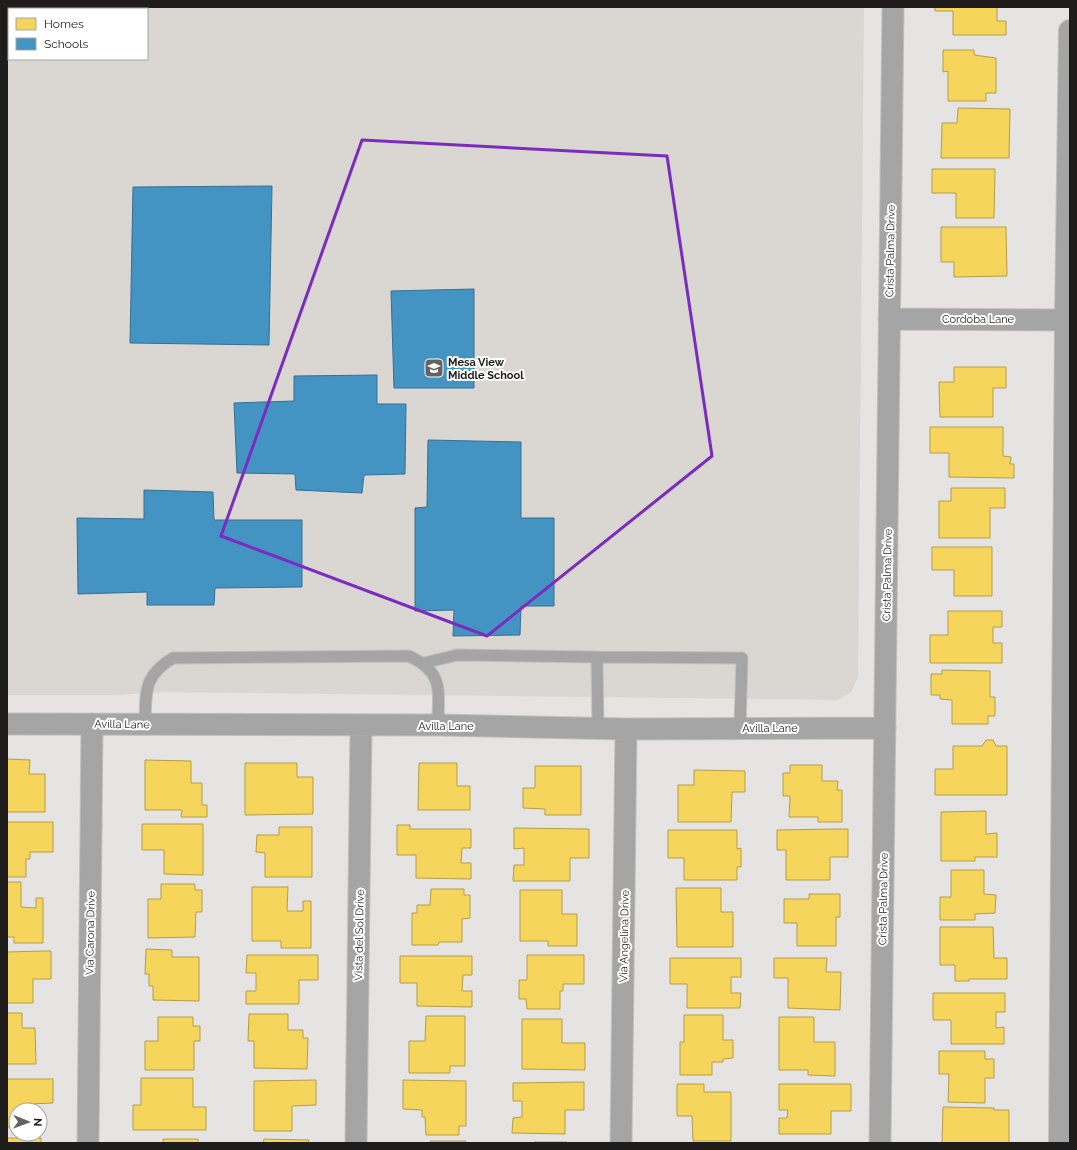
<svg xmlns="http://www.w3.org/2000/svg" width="1077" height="1150" font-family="Raleway,sans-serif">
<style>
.built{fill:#dad6d1;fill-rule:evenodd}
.homes{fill:#f6d55c;stroke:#b59e49}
.schools{fill:#4393c3;stroke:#387091}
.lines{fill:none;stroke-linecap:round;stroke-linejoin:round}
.service-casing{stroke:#c1c0bf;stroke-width:13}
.minor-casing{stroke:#c1c0bf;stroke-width:23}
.tertiary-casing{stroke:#c1c0bf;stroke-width:24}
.service{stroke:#a5a5a5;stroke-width:11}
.minor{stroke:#a5a5a5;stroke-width:21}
.tertiary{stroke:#a5a5a5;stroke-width:22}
.marked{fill:none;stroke:#7b2cbf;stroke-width:3;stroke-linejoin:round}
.labels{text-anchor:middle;stroke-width:4;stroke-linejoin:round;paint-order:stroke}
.street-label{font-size:11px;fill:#1e1d1c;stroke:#fff}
.poi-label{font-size:11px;font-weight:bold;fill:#1e1d1c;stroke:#fff;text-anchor:start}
</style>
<rect width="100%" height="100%" fill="#e5e4e3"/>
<!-- built -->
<path class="built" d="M7,7H864L858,677L851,692L838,700L165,692L117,695H7ZM9,9H147V59H9Z"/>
<!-- homes -->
<path class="homes" d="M935,7H997V21H1006V35H953V11H935Z
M943,50H974V55L996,58V93H986V101H948V71L943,72Z
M958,108L1010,109L1009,158H941L942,123H957Z
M932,169H995L994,218H956V193H932Z
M941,227H1006L1007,276L954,277V262H941Z
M954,367H1006V388H993V417H940L939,382H954Z
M930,427H1003V456L1011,457L1010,464H1014V478L949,477V453H930Z
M951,488H1005V508H990V538H939V501H951Z
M932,547H992V596H954V570H932Z
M948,611H1002V627H993V643H1002V663H930V635H948Z
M942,670L990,671V697H995V716H988V724H952V700L940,699V695H931V674H942Z
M986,740H993L996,746H1007V795H935V769H953V746H982Z
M7,759L30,760L29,774H45V812H7Z
M145,760L191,761V783H202V805H207V817H181L182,810H145Z
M245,763H297V777H313V814L245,815Z
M419,763H457V786H470V810H418Z
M790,765H822V781H838L837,790H842V822H818V817H789L790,796H783V773H790Z
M535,766H581V815H545V809L523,808V788H535Z
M694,770L745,771V792H732L731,822H678V785H694Z
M986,811V834L997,833V857H975V861H941V812Z
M7,822H53V852H30V859H26V877H7Z
M142,824H203V875L164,874V850H142Z
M397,825H410V829H471V848H462L461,863H471V879L416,878V855H397Z
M279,827H312V877H265V853L256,852L257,835H279Z
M514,828L589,829V858H570V881H513L514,865H524V848L514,849Z
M837,829H848V857H830V880H786V850H777V830Z
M668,830H737V849L741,848V867H737V880H684V858H668Z
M951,870H984V894L996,895L995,913L975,914V920H940V897H951Z
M7,882H21V907L36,908V898H43V943H14V937H7Z
M161,884H195V890H202V912H196L195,937L148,938V899H161Z
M252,887H288L287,911H303V901H311V948H281V941H252Z
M676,888H721V912H733V947H677Z
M431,889H464V895H470V918L462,919V942H439L438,945H412V913H417V905H430Z
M520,890H562V914H577V946H548V941H520Z
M809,894H840V917H836V946H797V923H784V899H809Z
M940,927H993L994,958H1007V979H969V981H955V965H940Z
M146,949L172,950V957H199V1001L153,1000V986H149V974H145Z
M43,951H51V979H33V1003H7V952Z
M247,955H318V980H299V1004H246V991H256V973H246Z
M527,955H584V984H563V991H560V1009H527L526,999H519V980H527Z
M400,956H472V975H463L462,991H472V1007L417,1006V983H400Z
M670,958H741V977H731V993H741L740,1008H687V984H670Z
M774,958H827L826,972H841L840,1010L788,1008V978H774Z
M933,993H1005V1012H996V1028L1004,1027V1044H951V1020H933Z
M7,1013H22V1028H35L36,1064H7Z
M249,1014H288V1030H303V1038H308L307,1069L254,1068V1041H248Z
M684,1015H723V1040H733V1058L723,1059V1062H712V1075H680V1042H684Z
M426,1016H465V1066H450V1073H409V1041H425Z
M158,1017H193V1026H200V1041H194V1070H145V1041H158Z
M779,1017H814V1042H835V1076L808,1075V1070H779Z
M522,1019H562V1043H585V1070L522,1069Z
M939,1051H985V1059H994V1078H985V1103L948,1102L949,1074H939Z
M141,1078H193V1107H206V1130H133V1105H141Z
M7,1079H53V1103L29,1104V1110H16V1127H7Z
M316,1080V1105L292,1106V1131H254V1081Z
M403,1080L466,1081V1126H459V1135H426L425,1117H422V1110L403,1109Z
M584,1082V1110H565V1134L512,1133L513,1118L522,1117V1101H513V1083Z
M677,1084H704V1092H731V1141H693L692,1116H677Z
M779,1084H851V1111H831V1134H779V1118H787L788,1110H779Z
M943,1107L994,1108V1110H1009V1143H942Z
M7,1138H41V1143H7Z
M163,1139H198V1143H163Z
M264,1139L309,1140L308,1143H263Z
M430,1141H466V1143H430Z
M534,1142H567V1143H534Z"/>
<!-- schools -->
<path class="schools" d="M272,186L269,345L130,343L133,187Z
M474,289V388H394L391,291Z
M377,375V404H406L405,474L364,475L362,493L296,490L295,474L237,473L234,403L294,401V376Z
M428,440L521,442V518H554V606H521L520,635L453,636L454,610L415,611V508L427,507Z
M144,490L213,492L214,520H302V587L215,588L214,605H147V592L78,594L77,518L144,519Z"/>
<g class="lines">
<defs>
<path id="service" d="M424,663L457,655L597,657
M145,724C146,692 143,676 173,658L409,656C445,673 438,691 438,725
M598,728L597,657L742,658L740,727"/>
<path id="minor" d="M889,319L1066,320
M7,724L438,725L626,729L885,728
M88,1143L92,724
M356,1143L361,726
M621,1143L626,729
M880,1143L893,7"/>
<path id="tertiary" d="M1060,1143L1066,320L1070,31"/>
</defs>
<!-- service casing -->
<use href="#service" class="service-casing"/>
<!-- minor casing -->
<use href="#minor" class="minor-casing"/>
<!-- tertiary casing -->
<use href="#tertiary" class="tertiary-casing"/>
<!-- service -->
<use href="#service" class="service"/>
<!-- minor -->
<use href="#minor" class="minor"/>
<!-- tertiary -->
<use href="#tertiary" class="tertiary"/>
</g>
<!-- marked area -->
<path class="marked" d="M362,140L667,156L712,456L487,636L221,536Z"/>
<!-- icons -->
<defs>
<symbol id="school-square" viewBox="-11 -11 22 22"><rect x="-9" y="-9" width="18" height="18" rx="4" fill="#646362" stroke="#fff"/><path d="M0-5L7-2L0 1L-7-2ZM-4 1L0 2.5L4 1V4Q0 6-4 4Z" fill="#fff"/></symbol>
</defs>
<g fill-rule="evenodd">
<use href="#school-square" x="423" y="357" width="22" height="22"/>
</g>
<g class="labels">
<!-- street labels -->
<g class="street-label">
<text transform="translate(890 251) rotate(-89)" y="4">Crista Palma Drive</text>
<text x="978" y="323">Cordoba Lane</text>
<text transform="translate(887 575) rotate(-89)" y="4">Crista Palma Drive</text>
<text transform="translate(122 724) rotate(1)" y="4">Avilla Lane</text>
<text x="446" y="730">Avilla Lane</text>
<text x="770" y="732">Avilla Lane</text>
<text transform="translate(883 899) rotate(-89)" y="4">Crista Palma Drive</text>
<text transform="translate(90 933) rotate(-89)" y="4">Via Carona Drive</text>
<text transform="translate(359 935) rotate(-89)" y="4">Vista del Sol Drive</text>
<text transform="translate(624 936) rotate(-89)" y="4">Via Angelina Drive</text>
</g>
<!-- poi labels -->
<g class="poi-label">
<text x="448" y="366">Mesa View<tspan x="448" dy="13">Middle School</tspan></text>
</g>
</g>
<!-- border -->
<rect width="1077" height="1150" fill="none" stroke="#1e1d1c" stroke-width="16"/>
<!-- legend -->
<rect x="8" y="8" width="140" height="52" fill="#ffffff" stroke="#a5a5a4"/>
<rect x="16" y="18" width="20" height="12" fill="#f6d55c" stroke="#a5a5a4"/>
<text x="44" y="28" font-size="12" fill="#1e1d1c">Homes</text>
<rect x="16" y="38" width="20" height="12" fill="#4393c3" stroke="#a5a5a4"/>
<text x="44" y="48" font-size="12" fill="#1e1d1c">Schools</text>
<!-- north arrow -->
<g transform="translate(28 1122) rotate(91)"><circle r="19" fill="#ffffff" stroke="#a5a5a4"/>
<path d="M0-3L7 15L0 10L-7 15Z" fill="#646362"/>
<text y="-6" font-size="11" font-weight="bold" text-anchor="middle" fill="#1e1d1c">N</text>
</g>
</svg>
